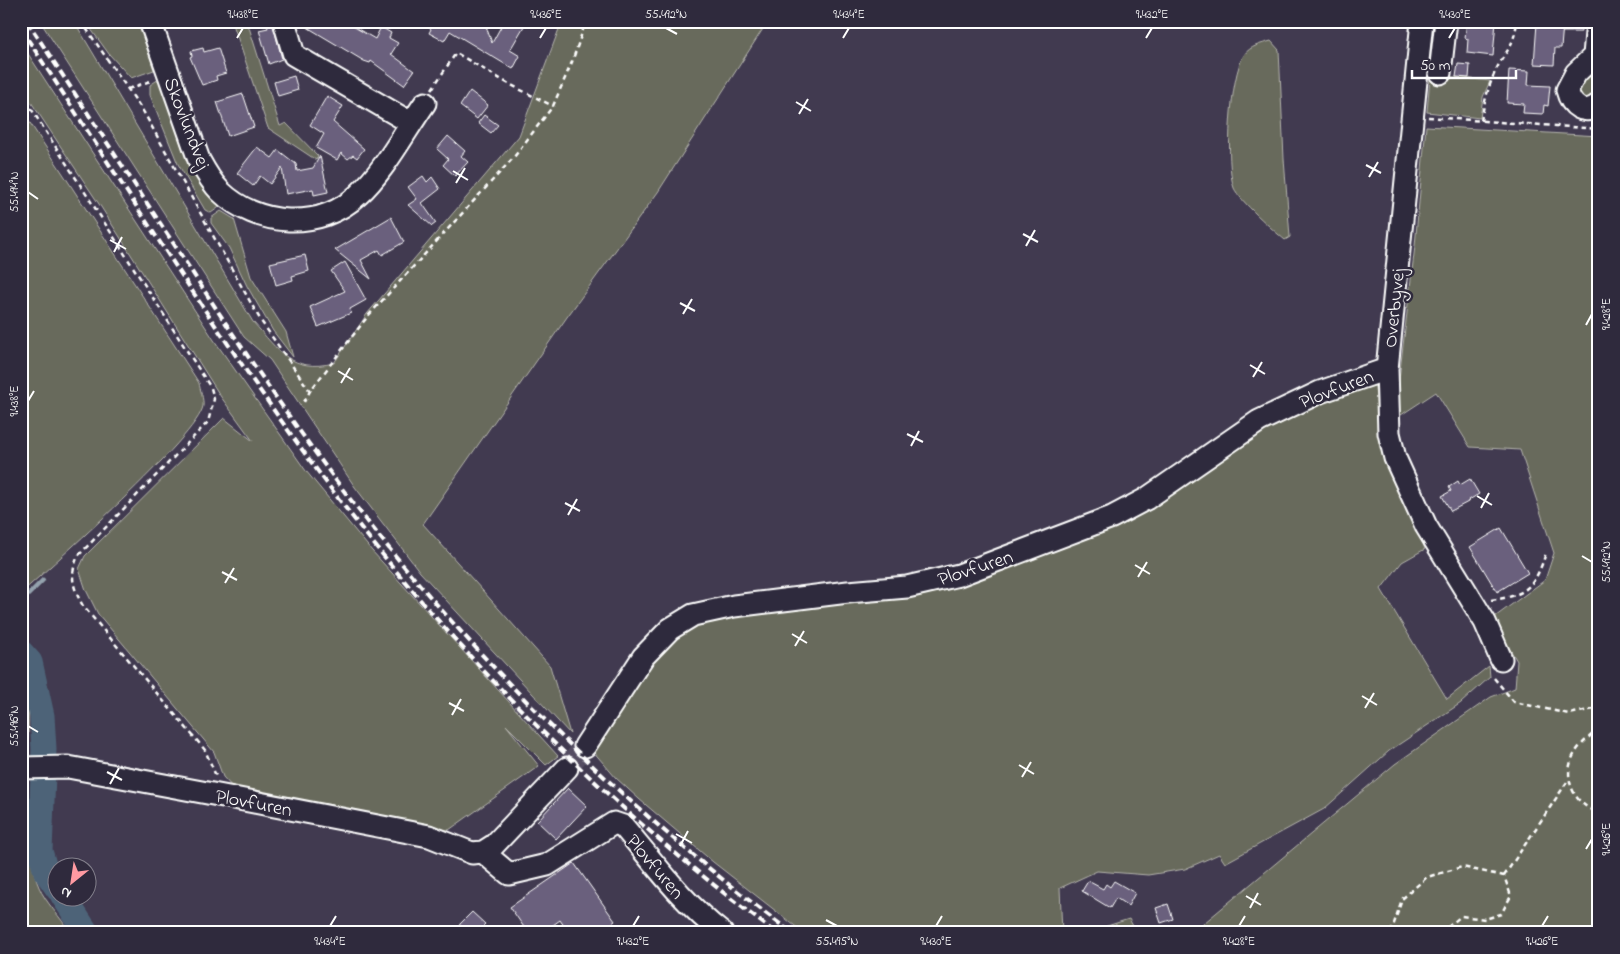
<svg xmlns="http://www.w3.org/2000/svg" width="1620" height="954" font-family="'Indie Flower',sans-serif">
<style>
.green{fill:#686a5b;stroke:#b4b4ad}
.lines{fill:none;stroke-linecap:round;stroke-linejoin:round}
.stream{stroke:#94a2ae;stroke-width:4.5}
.river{stroke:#4d6478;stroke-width:25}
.building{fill:#6b607d;stroke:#fff}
.minor-tunnel{stroke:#544e62;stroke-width:21;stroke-dasharray:21 11;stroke-linecap:butt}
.minor-casing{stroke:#fff;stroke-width:25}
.path{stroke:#fff;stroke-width:2.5;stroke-dasharray:5 4;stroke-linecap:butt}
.minor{stroke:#2f2a3d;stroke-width:21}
.rail{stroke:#fff;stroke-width:4;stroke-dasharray:8 4;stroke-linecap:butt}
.ticks{fill:none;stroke:#fff;stroke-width:2}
.labels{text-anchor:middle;stroke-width:5;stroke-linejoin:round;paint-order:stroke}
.street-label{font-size:20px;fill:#fff;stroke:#2f2a3d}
.neatline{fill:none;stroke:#fff;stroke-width:2}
.ticks-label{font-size:12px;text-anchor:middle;fill:#fff}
</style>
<rect width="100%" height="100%" fill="#413a50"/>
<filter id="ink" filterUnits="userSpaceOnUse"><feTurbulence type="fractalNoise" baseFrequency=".02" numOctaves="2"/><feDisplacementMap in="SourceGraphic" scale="10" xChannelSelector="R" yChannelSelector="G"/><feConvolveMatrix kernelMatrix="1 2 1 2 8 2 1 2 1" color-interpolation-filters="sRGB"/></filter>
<g filter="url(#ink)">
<!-- green -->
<path class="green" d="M40,21H74L253,322C279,351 291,373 334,363L367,314L519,136L562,21H768L658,192L567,317L423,524L550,666L570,734L420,572L355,487L270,360L244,337Z
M85,21H138L154,70L131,78L109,54Z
M232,21H247L280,126L286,123L318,156L316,160L268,128Z
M1435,21H1442L1436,75L1490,81L1483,97L1480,118L1427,112Z
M1271,41L1279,50L1284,159L1290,237L1285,240C1273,230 1240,201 1234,188C1225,163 1230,76 1244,55C1250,46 1261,44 1271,41Z
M21,43L214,340L306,471L372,551L558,756L546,765L506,725L539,766L449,830L270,801L234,789L223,777L214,752L98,614L86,590L79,569L85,556L224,418L253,441L221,397L101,207L21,87Z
M1595,68L1599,81V98L1588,106L1572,90Z
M159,79L183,150L200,183L219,203L218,208L211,213L205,210L178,164L150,95V85Z
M21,109L199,383C200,390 204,399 203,406C199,435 50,567 21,593Z
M1426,126L1599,136V933H1192L1395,764L1491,697L1515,688L1517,661L1492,619L1545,580L1554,553L1520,450L1470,447L1436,392L1398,417L1397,396L1415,246Z
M221,211L234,219L251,277L286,332L293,357L273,331L247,286L229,248L211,223V218Z
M1374,380L1379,425L1391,470L1425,549L1402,562L1381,589L1447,699L1489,666L1490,677L1461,703L1389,751L1324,809L1225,863L1219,854L1185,869L1148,875L1097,871L1060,888L1062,933H804L713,862L639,799L616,778L592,750L648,667L676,637L704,622L745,612L957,583L1245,439Z
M21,671C31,696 29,724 27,750L21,756Z
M21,840C32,854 32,872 39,887C45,902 61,917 70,933H21Z
M1129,919L1137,933H1085Z"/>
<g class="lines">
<!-- stream -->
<path class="stream" d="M21,602L43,580"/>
<!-- river -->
<path class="river" d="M21,652L30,662L42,716L44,749L40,851L46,872L58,889
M63,896L87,933"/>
</g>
<!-- building -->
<path class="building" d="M266,21H272L282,59L269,64L259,30L268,28Z
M297,21H344L375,39L381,27L391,33L389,38L398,43L391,54L414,71L404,85L371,61L370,63L364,61Z
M419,21H484L492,43L504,21H527L510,50L520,56L513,69L450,31L444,41L429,33L431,29Z
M1467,21H1496L1493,56L1467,53L1468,39L1465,38Z
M1564,21H1581V32H1563Z
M1537,23L1563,24L1561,48H1555L1554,65L1534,64Z
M203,48L204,52L218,48L226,73L216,76L217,80L202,85L190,57L192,56L191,51Z
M1458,64L1470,65L1469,78L1456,77Z
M1509,70L1529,71L1528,85L1550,86L1548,106L1544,105L1543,114L1523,113L1524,104L1507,103Z
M294,76L298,90L278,96L274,82Z
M470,91L488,105L477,119L460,106Z
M243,94L254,127L228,136L217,102Z
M327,96L343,106L333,122L364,149L357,158L353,155L348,159L341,153L337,160L316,148L324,134L310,125Z
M484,115L498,125L491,133L478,123Z
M448,136L465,151L461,156L468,162L455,176L443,165L448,159L437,149Z
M257,147L272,158L278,150L296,164L297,171L313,168L320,156L328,192L314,195L313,189L286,194L282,168L270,184L260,176L253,186L237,173Z
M423,176L427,182L432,177L440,189L422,203L436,223L432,226L408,205L417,199L408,187Z
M391,217L404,242L382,255L379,250L361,260L371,279L335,250Z
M305,255L309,271L292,276L293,280L276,285L270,263Z
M345,262L366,300L350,309L351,313L318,327L310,307L345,291L331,271Z
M1470,479L1479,494L1469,500L1470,501L1451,511L1442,496L1451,491L1449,487L1458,481L1460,485Z
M1501,528L1528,573L1497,592L1470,547Z
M568,788L587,806L556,839L537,821Z
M574,863L615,921L598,933H569L560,920L542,933H528L510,907Z
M1088,881L1103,889L1106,884L1110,887L1114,881L1135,893L1128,906L1116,898L1110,908L1082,891Z
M1168,904L1173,919L1161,923L1156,908Z
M472,912L485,924L476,933H457L460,924Z"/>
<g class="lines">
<!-- minor-tunnel -->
<path class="minor-tunnel" d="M567,768L585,746"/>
<defs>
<path id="minor" d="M150,21L199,160C205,171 211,182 220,191C257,227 320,231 358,195C385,170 404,133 425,103
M284,21L294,55L411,123
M1422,21L1387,369L1389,433L1395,458L1426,526L1485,622L1501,659
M1597,21L1594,56L1599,68
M1594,56L1576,73L1567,90C1571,106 1584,117 1599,104
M1440,73L1446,21
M585,746L643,657L670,629L693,615L734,606L848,592L907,587L959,575L1112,517L1146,499L1259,421L1320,392L1387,369
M21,768L68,767L218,795L429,836L472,853L483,852L494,845L567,768
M483,852L509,874L547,865L614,823L623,826C656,865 681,901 722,933"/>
</defs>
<!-- minor casing -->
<use href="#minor" class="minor-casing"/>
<!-- path -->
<path class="path" d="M81,21L143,111L261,321L310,391
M128,89L153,80
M432,89L456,53L509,84L553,106
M21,93L211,388L214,399L208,422L78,556C69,576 73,588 83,606L205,750L216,776
M1428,117L1599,129
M1481,121C1484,103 1488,88 1495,72C1506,49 1514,48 1517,21
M304,402L310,391L368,316L514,157L553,106L572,62L586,21
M1491,600C1527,596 1535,586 1546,553
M1494,678L1514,702L1569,714L1599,708
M1599,728C1591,736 1580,744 1575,753C1561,775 1573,806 1599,812
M1504,876L1569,779
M1391,933L1402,899L1427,877L1462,867L1504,876
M1441,933L1461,916L1485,919L1501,914L1511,896L1504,876"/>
<!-- minor -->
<use href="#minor" class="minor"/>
<!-- rail -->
<path class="rail" d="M27,21C79,100 131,179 183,258C246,355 311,452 384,542C503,688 641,821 792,933
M21,29C119,178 214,331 320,474C448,647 604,805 776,933"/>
</g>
</g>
<!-- ticks -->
<path class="ticks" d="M666,28L677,34M237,38L243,28M540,38L546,28M843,38L849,28M1146,38L1152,28M1449,38L1455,28M796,102L811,111M799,114L808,99M1366,165L1381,173M453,171L468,180M1369,177L1378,162M456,183L465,168M28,192L38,199M1023,234L1038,242M110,240L126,249M1026,246L1035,230M114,252L122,237M680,303L695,311M683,314L692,299M1586,325L1592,314M1250,365L1265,374M338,371L353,380M1253,377L1262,362M341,383L350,368M28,401L34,391M907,434L923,442M911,446L919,431M1477,496L1492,505M565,503L580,511M1481,508L1489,493M568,515L577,499M1582,556L1592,562M1135,565L1150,574M222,572L237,580M1138,577L1147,562M225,583L234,568M792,634L807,643M795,646L804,631M1362,696L1377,705M449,703L464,711M1365,708L1374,693M452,715L461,699M28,726L38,732M1019,765L1034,774M107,772L122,780M1022,777L1031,762M110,784L119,768M676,834L692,843M680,846L688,831M1586,849L1592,839M1246,896L1261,905M1250,908L1258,893M826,920L837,926M330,926L336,916M633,926L639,916M936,926L942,916M1239,926L1245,916M1542,926L1548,916"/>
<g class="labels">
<!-- street labels -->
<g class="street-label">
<text transform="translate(188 123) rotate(69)" y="7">Skovlundvej</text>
<text transform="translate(1393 308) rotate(-84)" y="7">Overbyvej</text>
<text transform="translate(1336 388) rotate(-21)" y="7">Plovfuren</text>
<text transform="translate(975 567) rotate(-18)" y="7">Plovfuren</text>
<text transform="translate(254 802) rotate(11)" y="7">Plovfuren</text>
<text transform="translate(656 866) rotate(50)" y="7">Plovfuren</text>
</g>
</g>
<!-- margin -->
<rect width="1620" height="954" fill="none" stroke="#2f2a3d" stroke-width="55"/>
<!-- north arrow -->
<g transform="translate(72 882) rotate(210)"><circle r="24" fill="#2f2a3d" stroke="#827f8b"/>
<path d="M0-4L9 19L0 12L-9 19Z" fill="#ff9aa2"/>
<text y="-8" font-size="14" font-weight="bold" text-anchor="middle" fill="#ffffff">N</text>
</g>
<!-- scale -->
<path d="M1412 70v8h104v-8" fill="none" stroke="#ffffff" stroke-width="2.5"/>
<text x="1420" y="70" font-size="15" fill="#ffffff" stroke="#2f2a3d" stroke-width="4" paint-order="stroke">50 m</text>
<rect x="28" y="28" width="1564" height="898" class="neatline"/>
<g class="ticks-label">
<text x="243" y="18">9.438°E</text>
<text x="546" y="18">9.436°E</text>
<text x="666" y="18">55.492°N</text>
<text x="849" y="18">9.434°E</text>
<text x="1152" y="18">9.432°E</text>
<text x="1455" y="18">9.430°E</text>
<text transform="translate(14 192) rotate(-90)" y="4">55.494°N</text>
<text transform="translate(1606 314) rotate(-90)" y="4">9.428°E</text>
<text transform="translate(14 401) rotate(-90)" y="4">9.438°E</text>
<text transform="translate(1606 562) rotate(-90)" y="4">55.492°N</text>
<text transform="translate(14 726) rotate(-90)" y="4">55.496°N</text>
<text transform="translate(1606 839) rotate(-90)" y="4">9.426°E</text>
<text x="330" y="945">9.434°E</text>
<text x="633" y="945">9.432°E</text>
<text x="837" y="945">55.495°N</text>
<text x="936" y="945">9.430°E</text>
<text x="1239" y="945">9.428°E</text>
<text x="1542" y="945">9.426°E</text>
</g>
</svg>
